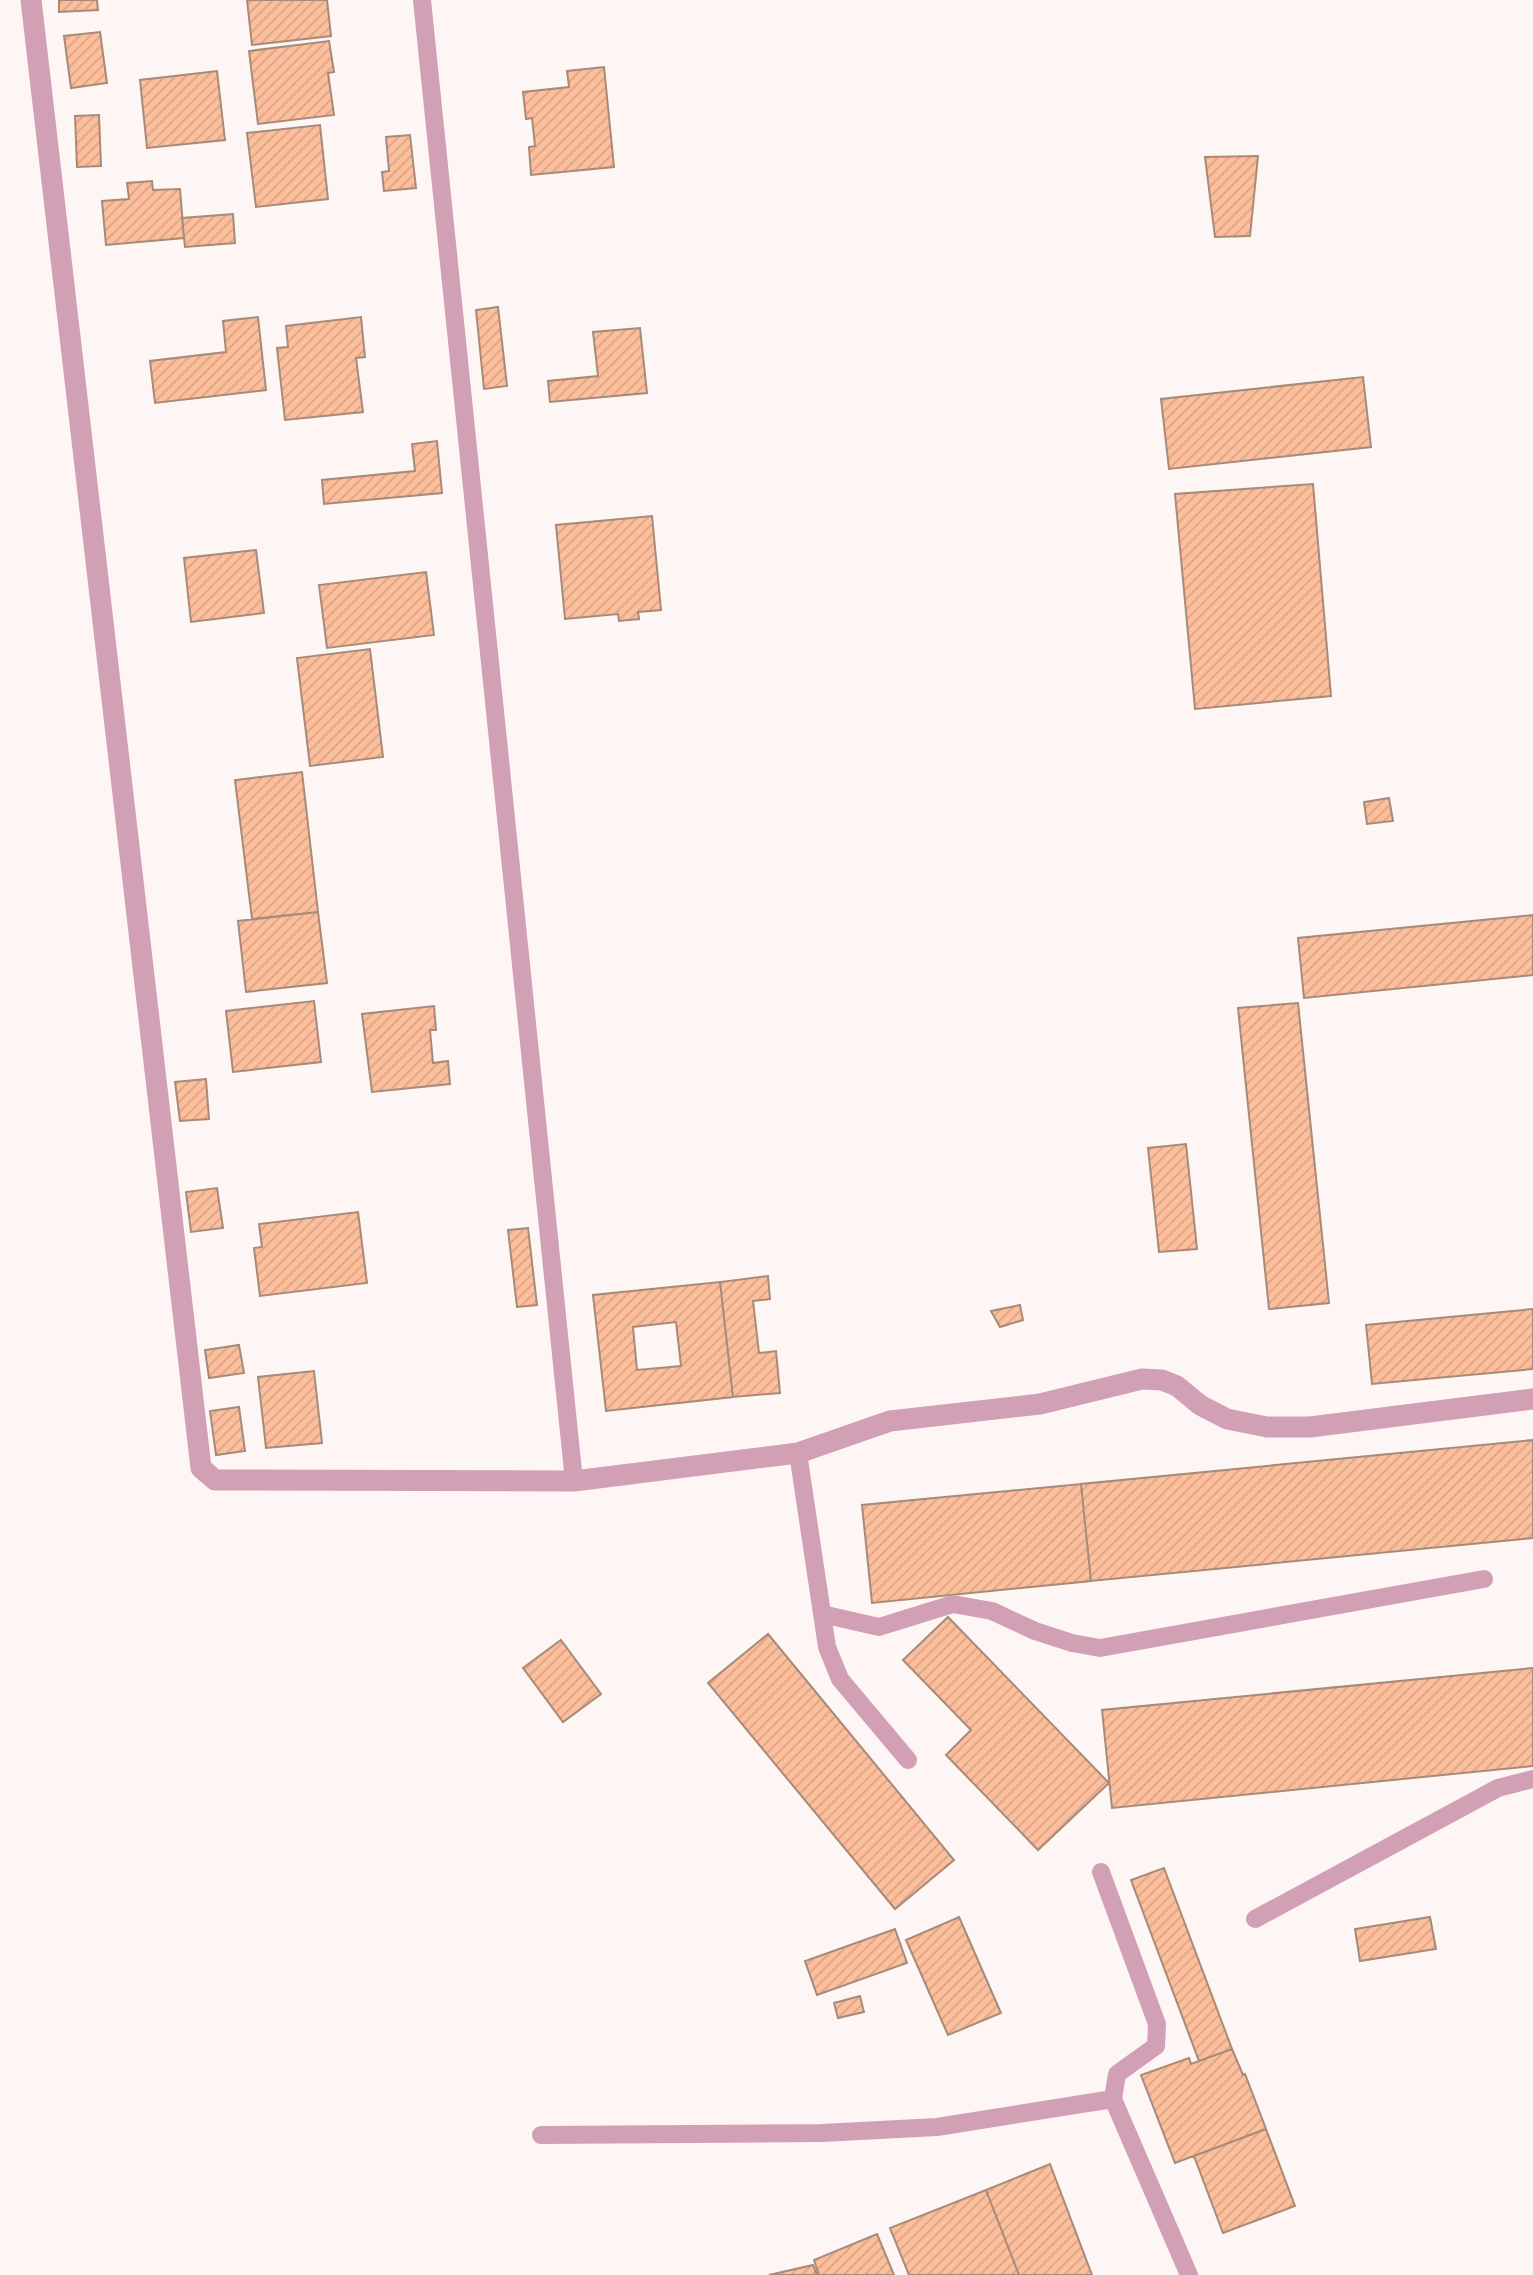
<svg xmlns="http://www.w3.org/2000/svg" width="1533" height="2275" font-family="Georgia,serif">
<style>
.building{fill:url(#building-hatch);stroke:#a78a79;stroke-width:2;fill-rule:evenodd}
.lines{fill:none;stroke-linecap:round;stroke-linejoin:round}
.lane{stroke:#d2a0b5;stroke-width:18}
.street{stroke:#d2a0b5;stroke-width:21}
</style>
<defs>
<pattern id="building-hatch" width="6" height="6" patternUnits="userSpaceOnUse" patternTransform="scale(1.75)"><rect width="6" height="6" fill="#fcbe9b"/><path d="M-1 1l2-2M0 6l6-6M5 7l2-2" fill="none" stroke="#d9a486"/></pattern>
</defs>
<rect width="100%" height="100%" fill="#fef6f5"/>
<!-- building -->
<path class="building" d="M59,0H97L98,10L59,12Z
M247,0H327L331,36L252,45Z
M100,32L107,83L71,88L64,36Z
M329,41L334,72L328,73L334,115L258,124L249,51Z
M604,67L614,167L531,175L529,147L535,146L532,118L526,119L523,92L569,87L567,71Z
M217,71L225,140L147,148L140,80Z
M99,115L101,166L77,167L75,116Z
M320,125L328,199L256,207L247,133Z
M410,135L416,188L384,191L382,172L389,171L386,137Z
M1258,156L1250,236L1215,237L1205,157Z
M152,181L153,190L180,189L184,238L106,245L102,201L129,199L127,183Z
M233,214L235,243L185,247L182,218Z
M498,307L507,386L484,389L476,310Z
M258,317L266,390L155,403L150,361L226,352L223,321Z
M361,317L365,357L356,358L363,412L285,420L277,348L288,347L286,326Z
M640,328L647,393L550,402L548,381L598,376L593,332Z
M1363,377L1371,447L1169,469L1161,399Z
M437,441L442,493L324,504L322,480L415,471L412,444Z
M1313,484L1331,696L1195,709L1175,494Z
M652,516L661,610L638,612L639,619L619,621L618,614L565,619L556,525Z
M256,550L264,613L191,622L184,558Z
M426,572L434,635L327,648L319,585Z
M370,649L383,757L310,766L297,658Z
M302,772L318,912L252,919L235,780Z
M1389,798L1393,821L1367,824L1364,802Z
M318,912L327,983L246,992L238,921Z
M1533,915V975L1304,998L1298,938Z
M314,1001L321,1062L233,1072L226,1011Z
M1298,1003L1329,1303L1269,1309L1238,1008Z
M434,1006L436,1030H430L433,1063L448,1061L450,1084L372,1092L362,1014Z
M206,1079L209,1119L180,1121L175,1082Z
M1186,1144L1197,1249L1159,1252L1148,1148Z
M217,1188L223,1228L191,1232L186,1192Z
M358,1212L367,1283L260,1296L254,1248L262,1247L259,1224Z
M528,1228L537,1305L517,1307L508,1230Z
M768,1276L770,1299L753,1301L759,1353L776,1351L780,1393L733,1397L720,1282Z
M720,1282L733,1397L606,1411L593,1295ZM676,1322L681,1366L637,1370L633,1327Z
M1020,1305L1023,1320L1000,1327L991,1311Z
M1533,1309V1369L1372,1384L1366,1325Z
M239,1345L244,1373L209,1378L205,1350Z
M314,1371L322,1443L266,1448L258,1377Z
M239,1407L245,1451L216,1455L210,1411Z
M1533,1440V1538L1091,1581L1081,1484Z
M1081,1484L1091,1581L872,1603L862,1505Z
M948,1617L1109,1783L1038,1850L946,1755L971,1730L903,1660Z
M768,1634L954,1860L895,1909L708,1683Z
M561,1640L601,1694L563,1722L523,1668Z
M1533,1668V1766L1112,1808L1102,1710Z
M1164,1868L1232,2049L1199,2061L1131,1880Z
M959,1917L1001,2013L948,2035L906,1940Z
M1430,1917L1436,1949L1360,1961L1355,1929Z
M895,1929L907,1963L817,1995L805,1961Z
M860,1996L864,2012L838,2018L834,2003Z
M1232,2049L1243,2075L1245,2074L1266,2129L1175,2163L1141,2075L1189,2058L1191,2064Z
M1266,2129L1295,2206L1223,2233L1194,2156Z
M1050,2164L1092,2275H1019L986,2190Z
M986,2190L1019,2275H909L890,2228Z
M877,2234L894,2275H819L814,2260Z
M813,2265L817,2275H769Z"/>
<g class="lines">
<!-- lane -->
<path class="lane" d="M422,0L574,1481
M798,1453L827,1647L840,1679L908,1760
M822,1614L879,1627L953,1604L992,1611L1035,1631L1072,1643L1100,1648L1484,1579
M1101,1872L1157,2024L1156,2046L1117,2074L1113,2099L1189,2275
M1255,1919L1498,1788L1533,1779
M541,2135L822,2133L937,2127L1113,2099"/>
<!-- street -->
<path class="street" d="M31,0L201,1468L215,1480L574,1481L798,1453L890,1421L1040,1404L1142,1379L1162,1380L1177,1386L1200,1405L1227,1419L1267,1427H1310L1533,1399"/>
</g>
</svg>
